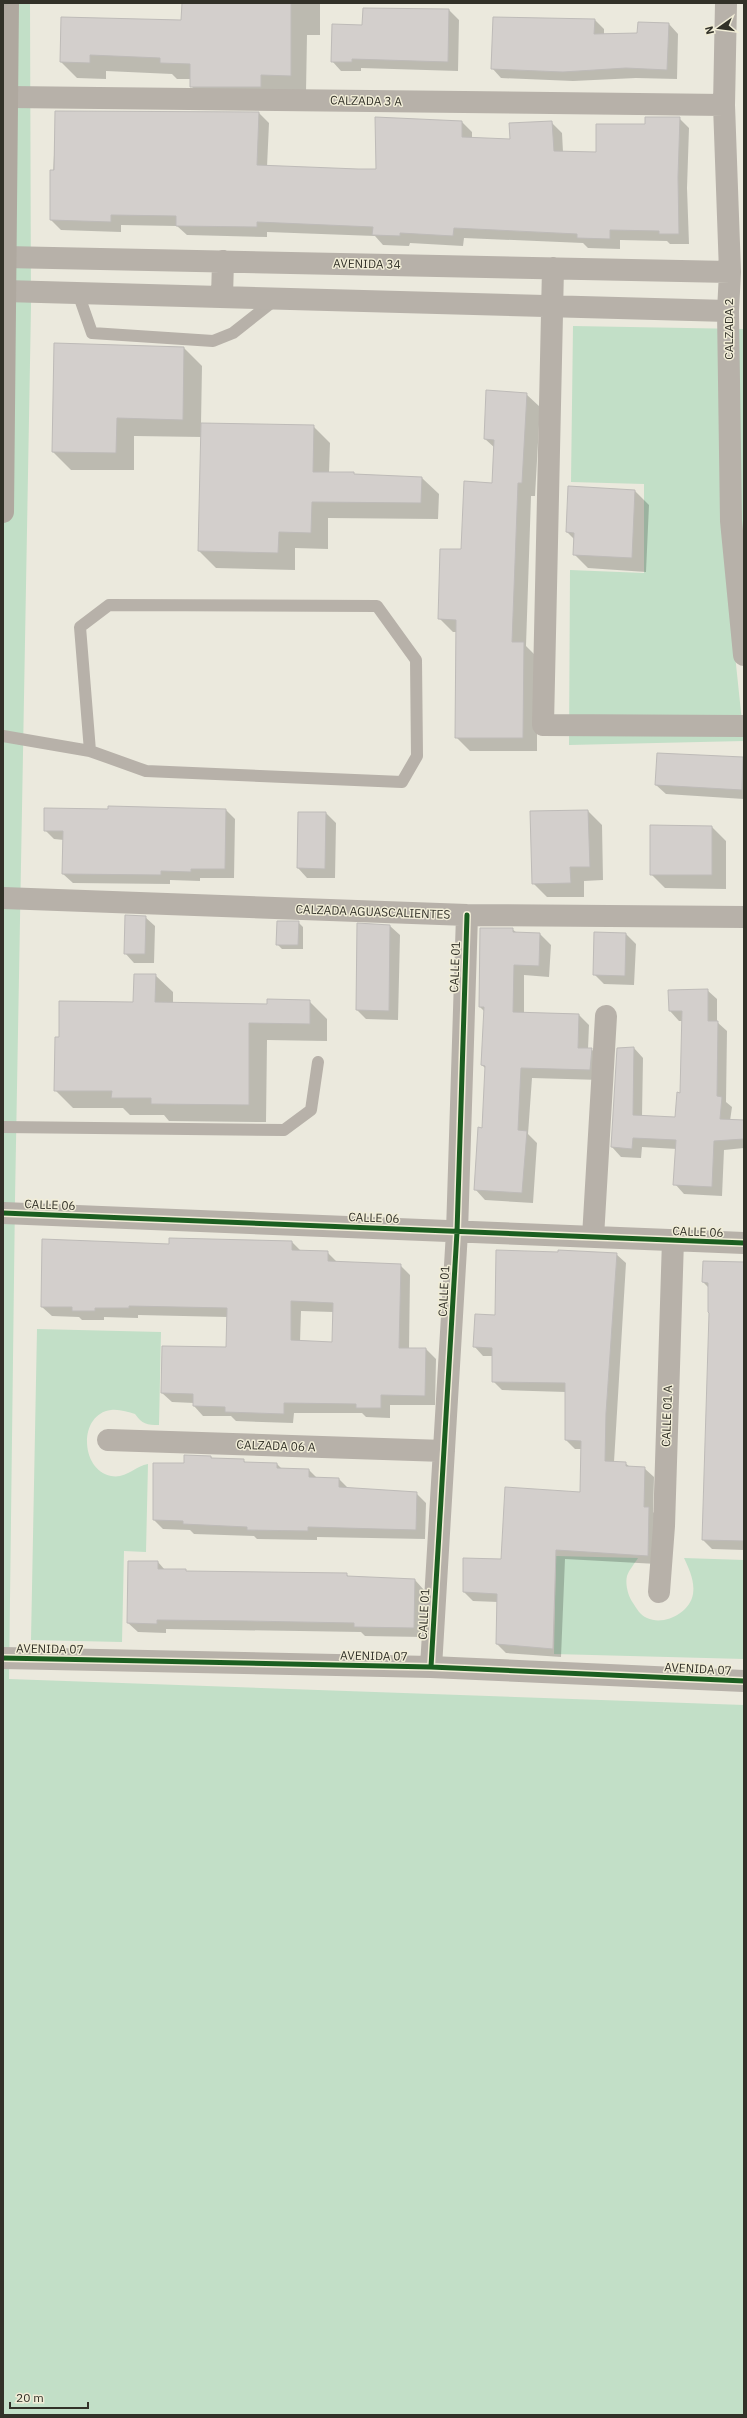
<svg xmlns="http://www.w3.org/2000/svg" width="747" height="2418" font-family="'IBM Plex Sans',sans-serif">
<style>
.green{fill:#c2dfc7}
.shadow{fill:#0003;fill-rule:evenodd}
.building{fill:#d3cfcc;stroke:#bebbb8;fill-rule:evenodd}
.lines{fill:none;stroke-linecap:round;stroke-linejoin:round}
.lane{stroke:#b7b1a9;stroke-width:12}
.street{stroke:#b7b1a9;stroke-width:22}
.primary{stroke:#afa89f;stroke-width:22}
.cycleway-casing{stroke:#f1edd7;stroke-width:8}
.cycleway{stroke:#1b5e20;stroke-width:5}
.labels{text-anchor:middle;stroke-width:3;stroke-linejoin:round;paint-order:stroke}
.street-label{font-size:12px;fill:#323128;stroke:#f1edd7}
</style>
<rect width="100%" height="100%" fill="#ebe9dd"/>
<!-- green -->
<path class="green" d="M3,3H30L31,307L15,1199L9,1679L744,1705V2415H3Z
M573,326L744,329V626H732L744,741L569,745L570,570L644,573V484L571,482Z
M37,1329L161,1332L159,1425C147,1425 142,1424 135,1414C128,1412 119,1409 111,1410C78,1414 80,1470 111,1476C126,1479 135,1466 148,1464L146,1552L124,1551L122,1642L31,1640Z
M556,1556L638,1558C635,1563 629,1570 627,1576C625,1584 628,1596 633,1603C637,1609 640,1615 647,1618C664,1626 690,1613 693,1594C695,1581 689,1569 684,1558L744,1560V1659L554,1654Z"/>
<!-- shadow -->
<path class="shadow" d="M183,3H320V35H307L306,92L207,102L191,86V79H177L172,74L106,71V79L77,78L61,62L182,21Z
M364,9L449,10L459,20L458,71L361,68V71H341L332,61L363,26Z
M595,20L604,29V35L638,34L669,24L678,34L677,79L636,78L573,81L501,78L492,68Z
M56,112L259,113L269,123L267,167L377,170L462,122L472,132V139L511,140L552,123L562,133L563,152L596,153L646,125L679,118L689,128L687,188L689,244H670L667,241L620,240V249L588,248L583,243L464,238L463,246L410,243L409,246L383,245L375,236L267,232V237L187,235L177,226L121,225V232L61,230L51,220Z
M184,348L202,366L201,424L313,426L330,443L329,473L422,478L439,494L438,519L328,518V549L295,548V570L216,568L199,551L202,437L134,436V470H71L53,452Z
M526,394L540,407L535,496H531L526,646L537,657V751H470L456,737L457,632H453L440,619L462,550L493,484L495,448L485,439Z
M635,491L649,505L646,572L588,568L574,554L575,540L567,532Z
M743,758L744,799L666,794L656,785Z
M226,810L235,819L234,878H200V881L170,880V884L73,883L63,874L64,840L54,839L45,830Z
M588,811L602,825L603,880L584,881V897H547L533,883L531,812Z
M326,813L336,823L335,878H307L298,868Z
M712,827L726,841V889L665,888L651,874Z
M145,917L155,926L154,963H134L125,953Z
M298,922L303,927V949H282L277,944Z
M390,926L400,935L398,1020L366,1019L357,1010Z
M512,929L517,933L540,934L551,945L549,977L524,975V1013L578,1014L589,1025L588,1049H591L602,1059L601,1080L532,1078L528,1134L537,1143L533,1203L485,1200L475,1189L483,1129L486,1069L482,1065L485,1012L480,1007Z
M626,934L636,944L634,985L604,984L594,974Z
M155,975L173,992V1003L268,1005L309,1001L327,1019V1041L267,1040L266,1122L169,1121L164,1115H130L123,1108H73L55,1090L60,1038L134,1003Z
M707,990L717,999V1022L727,1031L726,1102L732,1107L730,1121H744V1148L724,1150L722,1196L684,1194L675,1184L677,1149L642,1147L641,1158L621,1157L612,1147L634,1048L643,1058L642,1116L676,1118L681,1094L683,1021H679L670,1011L669,991Z
M292,1242L301,1251L327,1252L337,1262L400,1265L410,1275L409,1349H426L436,1359L435,1405H390V1418L366,1417L362,1413H294L293,1423L236,1421L231,1416H203L194,1406V1403L172,1402L162,1393L227,1348L228,1317L138,1315V1318L104,1317V1320H82L79,1317L52,1316L42,1307L170,1245ZM301,1311L333,1312V1343L300,1342Z
M616,1254L626,1263L614,1462L625,1463L630,1467L644,1468L654,1477L653,1512L658,1517L657,1564L565,1559L561,1657L506,1653L497,1644L498,1602L473,1601L464,1592L581,1494L582,1449H575L566,1440V1392L502,1390L493,1381V1356H483L474,1346L496,1316Z
M744,1263V1550L712,1549L703,1540L710,1314L709,1288L703,1282Z
M211,1457L213,1459L243,1460L246,1463L277,1464L282,1469L309,1470L317,1478L339,1479L348,1488L416,1493L426,1503L425,1539L317,1537V1540L257,1539L254,1536L194,1534L190,1530L163,1529L154,1520L185,1464Z
M158,1562L165,1570L187,1572L346,1574L349,1577L415,1580L424,1590L423,1637L365,1636L361,1632L166,1629V1633L138,1632L128,1623Z"/>
<!-- building -->
<path class="building" d="M182,3H291V76L261,75V87H190V64L160,63V58L90,55V63L60,62L61,17L181,20Z
M363,8L449,9L448,62L352,59V62H331L332,24L362,25Z
M493,17L595,19L594,34L637,33L638,22L669,23L667,70L626,68L563,72L491,69Z
M55,111L259,112L257,165L358,169H376L375,117L462,121V137L510,139L509,123L552,121L554,151L596,152V124H645V117H680L678,177L679,234H659V231L610,230V239L577,238V234L454,228L453,236L400,233V236L372,235L373,227L257,222V227L176,226V216L111,215V222L50,220V170H54Z
M54,343L184,347L183,420L117,418L116,453L52,452Z
M486,390L527,393L522,483H518L512,642H524L523,738H455L456,620L438,619L440,549H461L464,481L492,483L494,440L484,439Z
M201,423L314,425L313,472H354V474L422,477L421,503L312,502L311,533L279,532L278,553L198,551Z
M568,486L635,490L632,558L573,555L574,533L566,532Z
M657,753L743,757L742,790L655,785Z
M108,806L226,809L225,869H191V872L161,871V875L62,874L63,831H44V808L108,809Z
M588,810L590,867H570L571,883L532,884L530,811Z
M298,812H326L325,869L297,868Z
M650,825L712,826V875H650Z
M125,915L146,916L145,954H124Z
M277,921H299L298,945H276Z
M357,923L390,925L389,1011L356,1010Z
M480,928H513V932L540,933L539,966L514,965L513,1012L579,1014L578,1048H592L590,1070L521,1068L518,1130L527,1131L522,1193L474,1190L478,1127L482,1128L485,1066L481,1065L484,1007H479Z
M594,932L626,933L625,976L593,975Z
M134,974H156L155,1002L267,1004V999L310,1000V1024L249,1023V1105L151,1104V1098H111L112,1091H54L55,1037H59V1001L133,1002Z
M708,989V1021H718L717,1096L722,1097L720,1119L744,1120V1139L714,1141L712,1187L673,1185L676,1140L633,1138L632,1149L611,1147L617,1048L634,1047L633,1115L675,1117L677,1092L680,1093L682,1011H669L668,990Z
M169,1238L292,1241V1250L328,1251V1261L401,1264L399,1348H426L425,1396L381,1395V1408H356V1404L284,1403V1414L225,1412V1407L193,1406V1394L161,1393L162,1346L226,1347L227,1308L129,1306V1308H95V1311H72V1307H41L42,1239L169,1244ZM291,1301L333,1303L332,1342L291,1340Z
M496,1250L558,1252V1250L617,1253L606,1413L605,1461L626,1462V1466L645,1467L644,1507H649L648,1556L556,1550L553,1649L496,1644L497,1594L463,1592V1558L501,1559L505,1487L580,1492L581,1441L565,1440V1383L492,1382V1348L473,1347L475,1314L495,1315Z
M703,1261L744,1262V1541L702,1540L709,1313L708,1312V1283L702,1282Z
M184,1455L211,1456V1458L244,1459V1462L277,1463V1468L309,1469V1477L339,1478V1487L417,1492L416,1530L308,1527V1531L247,1530V1527L183,1524V1521L153,1520V1463H184Z
M128,1561H158V1569H186V1571L347,1573V1576L415,1579L414,1628L354,1627V1623L247,1621L157,1620V1624L127,1623Z"/>
<g class="lines">
<!-- lane -->
<path class="lane" d="M78,293L92,333L213,341L233,333L276,299
M3,736L90,751L146,771L402,782L417,756L416,660L377,606L109,605L80,627L90,751
M3,1127L284,1130L311,1110L318,1062"/>
<!-- street -->
<path class="street" d="M726,3L724,105L730,272L728,311L731,521L744,655
M9,97L724,105
M5,257L730,272
M553,268L543,725L744,726
M5,291L728,311
M222,297L223,261
M3,898L467,915L744,917
M3,1213L744,1243
M593,1237L606,1016
M108,1440L444,1451
M659,1592L664,1526L673,1240
M3,1658L431,1667L744,1681
M431,1667L457,1232L467,915"/>
<!-- primary -->
<path class="primary" d="M3,512L8,3"/>
<defs>
<path id="cycleway" d="M3,1213L744,1243
M3,1658L431,1667L744,1681
M431,1667L457,1232L467,915"/>
</defs>
<!-- cycleway casing -->
<use href="#cycleway" class="cycleway-casing"/>
<!-- cycleway -->
<use href="#cycleway" class="cycleway"/>
</g>
<g class="labels">
<!-- street labels -->
<g class="street-label">
<text transform="translate(366 101) rotate(1)" y="4">CALZADA 3 A</text>
<text transform="translate(367 264) rotate(1)" y="4">AVENIDA 34</text>
<text transform="translate(729 329) rotate(-90)" y="4">CALZADA 2</text>
<text transform="translate(373 912) rotate(2)" y="4">CALZADA AGUASCALIENTES</text>
<text transform="translate(455 967) rotate(-88)" y="4">CALLE 01</text>
<text transform="translate(50 1205) rotate(2)" y="4">CALLE 06</text>
<text transform="translate(374 1218) rotate(2)" y="4">CALLE 06</text>
<text transform="translate(698 1232) rotate(2)" y="4">CALLE 06</text>
<text transform="translate(444 1291) rotate(-87)" y="4">CALLE 01</text>
<text transform="translate(667 1416) rotate(-88)" y="4">CALLE 01 A</text>
<text transform="translate(276 1446) rotate(2)" y="4">CALZADA 06 A</text>
<text transform="translate(424 1614) rotate(-87)" y="4">CALLE 01</text>
<text transform="translate(50 1649) rotate(1)" y="4">AVENIDA 07</text>
<text transform="translate(374 1656) rotate(1)" y="4">AVENIDA 07</text>
<text transform="translate(698 1669) rotate(3)" y="4">AVENIDA 07</text>
</g>
</g>
<!-- border -->
<rect width="747" height="2418" fill="none" stroke="#323128" stroke-width="8"/>
<!-- north arrow -->
<g transform="translate(719 28) rotate(256)" stroke="#f1edd7" stroke-width="3" paint-order="stroke">
<path d="M0-3L7 15L0 10L-7 15Z" fill="#323128"/>
<text y="-6" font-size="11" font-weight="bold" text-anchor="middle" fill="#323128">N</text>
</g>
<!-- scale -->
<path d="M10 2402v6h78v-6" fill="none" stroke="#323128" stroke-width="2"/>
<text x="16" y="2402" font-size="12" fill="#323128" stroke="#f1edd7" stroke-width="3" paint-order="stroke">20 m</text>
</svg>
